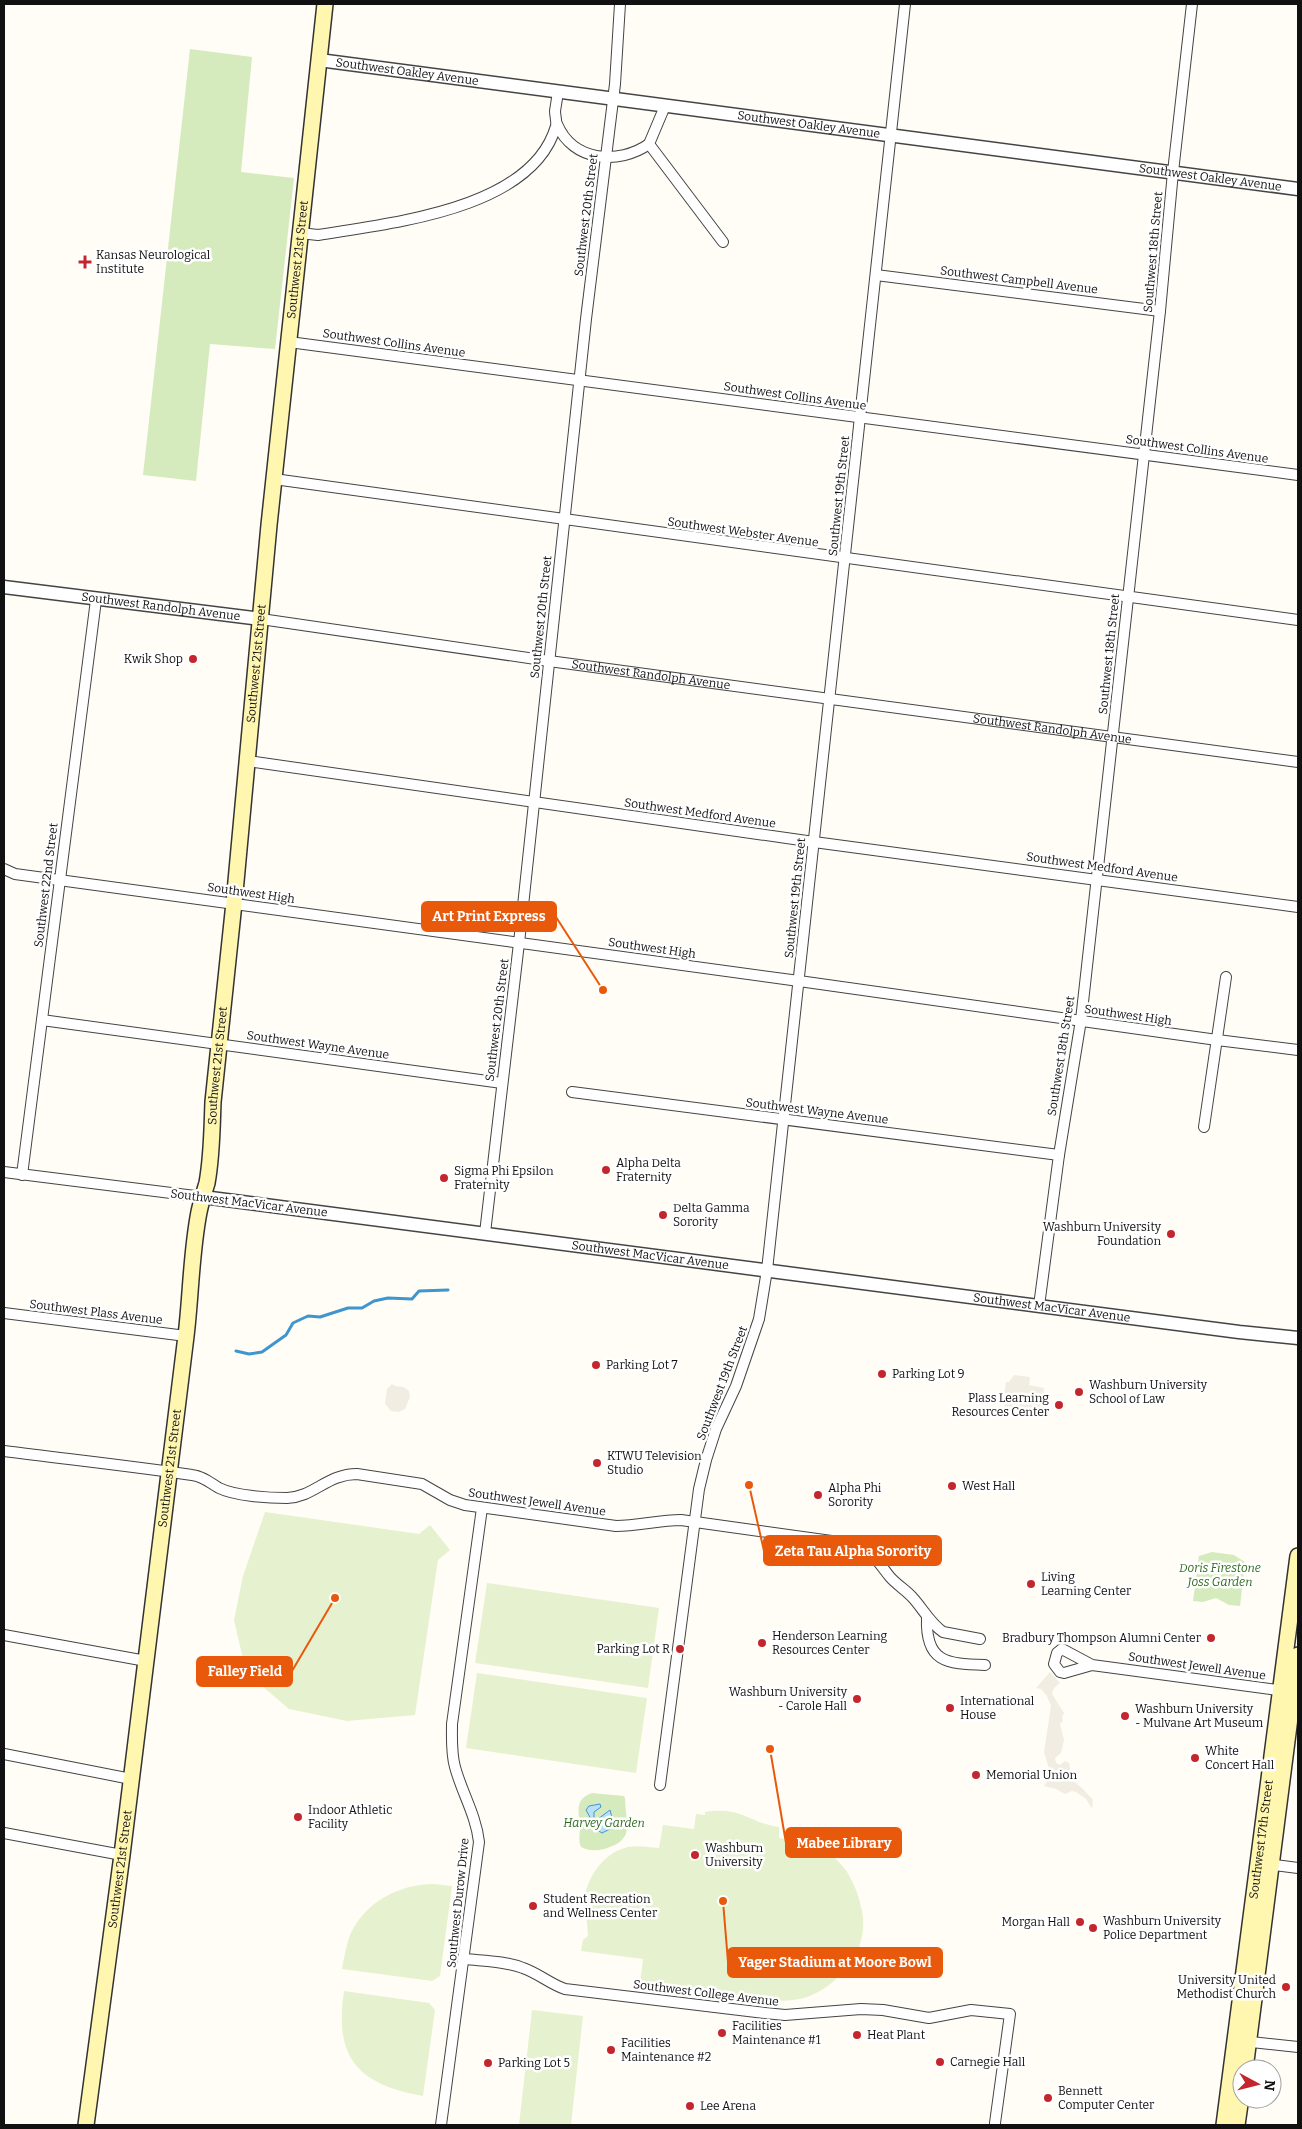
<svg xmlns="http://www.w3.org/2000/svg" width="1302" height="2129" font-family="Bitter,serif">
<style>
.green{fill:#d5ebbd}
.pitch{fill:#e6f2cf}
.plaza{fill:#f1ede2}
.water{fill:#b9e0f7;stroke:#3f96cf}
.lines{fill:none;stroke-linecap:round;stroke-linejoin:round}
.stream{stroke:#3f96cf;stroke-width:3}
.minor-casing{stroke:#444;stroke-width:12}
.tertiary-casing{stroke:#444;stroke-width:15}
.secondary-casing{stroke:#333;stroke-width:18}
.minor{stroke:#fff;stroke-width:10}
.tertiary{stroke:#fff;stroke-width:12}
.secondary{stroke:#fff6b0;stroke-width:15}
.poi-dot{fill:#c4262e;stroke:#fff;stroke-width:2}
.labels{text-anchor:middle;stroke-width:5;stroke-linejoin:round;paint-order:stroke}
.street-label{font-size:12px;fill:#111;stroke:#fff}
.poi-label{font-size:12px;fill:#111;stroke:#fff;text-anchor:start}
.park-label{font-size:12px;font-style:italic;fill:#2f6b1f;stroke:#fff}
.leader{fill:none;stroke:#e8590c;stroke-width:2}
.callout-dot{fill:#e8590c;stroke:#fff;stroke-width:2}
.callout{fill:#e8590c;stroke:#e8590c;stroke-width:2}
.callout-label{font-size:14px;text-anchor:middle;font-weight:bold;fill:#fff}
</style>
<rect width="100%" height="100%" fill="#fffdf5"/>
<!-- green -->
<path class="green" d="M190,49L252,57L241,172L294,178L275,349L210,344L196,481L143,475Z
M1212,1552L1234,1555L1245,1562L1240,1606L1229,1605L1216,1598L1203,1602L1193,1601L1199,1556Z
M592,1793L624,1796L625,1798C625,1823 637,1840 604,1849C596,1851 589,1851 581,1847C578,1840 580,1834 580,1827C579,1812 574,1799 592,1793Z"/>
<!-- pitch -->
<path class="pitch" d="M265,1512L419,1534L430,1525L450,1550L438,1560L415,1715L347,1721L289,1709L246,1672L234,1620L243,1576Z
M487,1583L659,1608L648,1688L475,1663Z
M477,1673L647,1698L636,1773L466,1748Z
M712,1811C743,1808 753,1824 779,1827V1838L804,1842L805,1836L828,1847L825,1852C847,1862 858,1890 862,1911C866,1930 860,1951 849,1965C838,1979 824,1991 807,1997C783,2005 755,1998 731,1994C701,1991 670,1987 640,1983L643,1959L581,1951L583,1940L588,1936C588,1923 584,1910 585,1897C588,1875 605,1852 628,1847C638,1845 649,1847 659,1848L663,1825L694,1829L696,1814L705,1815V1812Z
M434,1884L452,1886L440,1976L432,1981L342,1969C344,1958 346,1946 350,1935C365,1902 399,1884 434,1884Z
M344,1991L429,2003L435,2010L423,2096C357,2084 334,2058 344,1991Z
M532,2010L583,2016L571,2125H519Z"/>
<!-- plaza -->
<path class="plaza" d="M1014,1375L1030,1377L1029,1385L1044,1388L1042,1411L1004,1406L1005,1399L1028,1402V1400L1015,1398L1012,1400L1004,1397L1006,1382H1009Z
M392,1384L395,1386L404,1387L409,1391L410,1397L405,1409L399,1412L391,1411L385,1404L387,1389Z
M1050,1672L1060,1683L1054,1688L1052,1694L1064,1713L1062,1717L1063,1721L1060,1724L1064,1740L1061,1753L1055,1758L1056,1763L1060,1765L1065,1761L1069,1763L1072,1780L1082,1788L1093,1800L1092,1809L1086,1799L1076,1792L1072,1791L1065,1794L1056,1789L1044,1786L1051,1775L1044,1752L1051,1706L1047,1696L1041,1689L1036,1688Z"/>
<!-- water -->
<path class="water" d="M600,1804L601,1807L594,1812V1818L598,1819L610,1810L613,1822L610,1829L602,1833L597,1830L586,1810L589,1806Z"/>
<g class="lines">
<!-- stream -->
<path class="stream" d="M236,1351L249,1354L262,1352L286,1335L293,1323L308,1316L320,1317L348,1308H362L374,1301L388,1298L412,1299L419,1291L448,1290"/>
<defs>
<g id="minor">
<path d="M665,106L649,144L723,242"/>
<path d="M557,124C573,162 619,165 649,144"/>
<path d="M300,233L318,235C390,223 532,210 556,126C557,121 555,116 555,111C556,105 557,98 558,92"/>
<path d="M876,275L1160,311"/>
<path d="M289,342L1298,475"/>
<path d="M274,479L1298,620"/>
<path id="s1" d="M261,619L549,661L1298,762"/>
<path d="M248,761L814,842L1298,907"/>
<path d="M4,869L15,874L799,981L1217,1040L1298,1050"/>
<path d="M42,1020L502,1083"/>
<path d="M572,1092L1059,1155"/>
<path d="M1204,1127L1226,977"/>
<path d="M4,1172L203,1197"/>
<path d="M22,1175L96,600"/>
<path d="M485,1233L519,943L586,319L615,84L620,4"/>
<path d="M1039,1306L1059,1155L1081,1020L1160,311L1173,172L1192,4"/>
<path d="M4,1313L186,1336"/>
<path d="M4,1451C66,1459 130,1466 192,1475C203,1476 210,1483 219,1488C235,1496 269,1498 287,1498C314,1497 327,1474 357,1474L422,1484L450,1500L465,1505L616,1526C638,1526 659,1520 681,1520L853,1544C872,1550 878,1562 890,1577C897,1585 906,1590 913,1598C923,1609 930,1623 943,1632L980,1639"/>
<path d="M927,1617C925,1662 946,1664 985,1665"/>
<path d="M4,1635L146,1661"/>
<path d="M1092,1665L1064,1673L1060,1672L1054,1664L1057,1653L1062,1649L1092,1665L1285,1691"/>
<path d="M4,1754L131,1779"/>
<path d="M660,1785L699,1489L706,1460L716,1429L736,1386L759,1319L767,1270L905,4"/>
<path d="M4,1833L122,1855"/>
<path d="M1267,1864L1298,1868"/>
<path d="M465,1959C484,1961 505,1961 523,1968C538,1973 550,1984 565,1989L765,2013L785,2015L861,2009L883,2010L929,2018L971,2010L1010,2014L995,2123"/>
<path d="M1242,2041L1298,2047"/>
<path d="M441,2125L479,1842C476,1815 462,1793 455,1767C451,1753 452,1738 452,1724L482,1508"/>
</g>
<g id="tertiary">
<path id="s2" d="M319,60L1298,189"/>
<path id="s3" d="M4,587L261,619"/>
<path id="s4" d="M203,1197L1239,1332L1298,1338"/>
</g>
<g id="secondary">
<path d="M1245,2069L1298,1655"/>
<path id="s5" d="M86,2125L122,1855L186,1336C191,1295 191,1253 199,1212C201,1202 204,1193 207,1183C212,1156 212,1128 213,1102L234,903L269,525L325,4"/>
<path id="s6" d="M1224,2125L1298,1556"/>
<path d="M1237,2125L1242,2090"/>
</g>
</defs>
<!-- minor casing -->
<use href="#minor" class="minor-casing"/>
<!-- tertiary casing -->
<use href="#tertiary" class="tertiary-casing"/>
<!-- secondary casing -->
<use href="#secondary" class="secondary-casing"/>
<!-- minor -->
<use href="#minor" class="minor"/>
<!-- tertiary -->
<use href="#tertiary" class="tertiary"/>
<!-- secondary -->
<use href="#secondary" class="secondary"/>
</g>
<!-- markers -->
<g class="poi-dot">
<path d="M82.5 254.5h5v5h5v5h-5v5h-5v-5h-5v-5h5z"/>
<circle cx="193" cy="659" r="5"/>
<circle cx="606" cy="1170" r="5"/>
<circle cx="444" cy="1178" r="5"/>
<circle cx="663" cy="1215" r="5"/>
<circle cx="1171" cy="1234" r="5"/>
<circle cx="596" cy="1365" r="5"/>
<circle cx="882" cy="1374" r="5"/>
<circle cx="1079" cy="1392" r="5"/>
<circle cx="1059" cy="1405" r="5"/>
<circle cx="597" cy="1463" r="5"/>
<circle cx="952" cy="1486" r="5"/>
<circle cx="818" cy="1495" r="5"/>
<circle cx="1031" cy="1584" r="5"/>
<circle cx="1211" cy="1638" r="5"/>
<circle cx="762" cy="1643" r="5"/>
<circle cx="680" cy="1649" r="5"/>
<circle cx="857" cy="1699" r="5"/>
<circle cx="950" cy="1708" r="5"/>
<circle cx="1125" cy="1716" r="5"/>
<circle cx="1195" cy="1758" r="5"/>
<circle cx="976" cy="1775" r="5"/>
<circle cx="298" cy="1817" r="5"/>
<circle cx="695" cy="1855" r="5"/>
<circle cx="533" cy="1906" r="5"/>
<circle cx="1080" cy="1922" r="5"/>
<circle cx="1093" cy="1928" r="5"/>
<circle cx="1286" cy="1987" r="5"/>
<circle cx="722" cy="2033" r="5"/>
<circle cx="857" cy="2035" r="5"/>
<circle cx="611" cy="2050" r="5"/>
<circle cx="940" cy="2062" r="5"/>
<circle cx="488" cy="2063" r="5"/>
<circle cx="1048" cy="2098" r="5"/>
<circle cx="690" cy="2106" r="5"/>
</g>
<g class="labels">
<!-- street labels -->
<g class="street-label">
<text dy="4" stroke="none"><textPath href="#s2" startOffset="89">Southwest Oakley Avenue</textPath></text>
<text dy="4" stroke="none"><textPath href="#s2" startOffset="494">Southwest Oakley Avenue</textPath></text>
<text dy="4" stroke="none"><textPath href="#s2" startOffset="899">Southwest Oakley Avenue</textPath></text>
<text transform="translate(586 215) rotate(-83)" y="4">Southwest 20th Street</text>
<text transform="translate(1153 252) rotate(-85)" y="4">Southwest 18th Street</text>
<text dy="4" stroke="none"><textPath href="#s5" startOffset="1878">Southwest 21st Street</textPath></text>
<text transform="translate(1019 280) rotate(7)" y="4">Southwest Campbell Avenue</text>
<text transform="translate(394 343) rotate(8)" y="4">Southwest Collins Avenue</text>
<text transform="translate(795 396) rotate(8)" y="4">Southwest Collins Avenue</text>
<text transform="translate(1197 449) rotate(8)" y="4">Southwest Collins Avenue</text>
<text transform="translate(839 496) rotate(-84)" y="4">Southwest 19th Street</text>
<text transform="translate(743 532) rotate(8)" y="4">Southwest Webster Avenue</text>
<text dy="4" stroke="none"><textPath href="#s3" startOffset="158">Southwest Randolph Avenue</textPath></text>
<text transform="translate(541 617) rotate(-84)" y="4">Southwest 20th Street</text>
<text transform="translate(1109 654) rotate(-84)" y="4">Southwest 18th Street</text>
<text dy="4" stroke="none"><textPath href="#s5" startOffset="1472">Southwest 21st Street</textPath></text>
<text dy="4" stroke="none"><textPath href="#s1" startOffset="394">Southwest Randolph Avenue</textPath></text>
<text dy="4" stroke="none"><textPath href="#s1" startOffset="799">Southwest Randolph Avenue</textPath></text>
<text transform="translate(700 813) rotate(8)" y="4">Southwest Medford Avenue</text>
<text transform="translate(1102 867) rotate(8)" y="4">Southwest Medford Avenue</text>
<text transform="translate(46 885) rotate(-83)" y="4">Southwest 22nd Street</text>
<text transform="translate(251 893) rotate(8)" y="4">Southwest High</text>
<text transform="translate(795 898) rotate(-84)" y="4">Southwest 19th Street</text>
<text transform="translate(652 948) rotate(8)" y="4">Southwest High</text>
<text transform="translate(1128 1015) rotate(8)" y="4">Southwest High</text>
<text transform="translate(497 1020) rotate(-83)" y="4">Southwest 20th Street</text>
<text transform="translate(318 1045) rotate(8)" y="4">Southwest Wayne Avenue</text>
<text transform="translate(1061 1056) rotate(-81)" y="4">Southwest 18th Street</text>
<text dy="4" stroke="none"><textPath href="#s5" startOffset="1068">Southwest 21st Street</textPath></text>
<text transform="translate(817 1111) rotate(7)" y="4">Southwest Wayne Avenue</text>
<text transform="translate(249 1203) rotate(7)" y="4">Southwest MacVicar Avenue</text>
<text dy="4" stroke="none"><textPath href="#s4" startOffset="451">Southwest MacVicar Avenue</textPath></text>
<text dy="4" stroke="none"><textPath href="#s4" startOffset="856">Southwest MacVicar Avenue</textPath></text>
<text transform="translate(96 1312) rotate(7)" y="4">Southwest Plass Avenue</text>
<text transform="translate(722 1383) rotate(-69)" y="4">Southwest 19th Street</text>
<text dy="4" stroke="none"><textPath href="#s5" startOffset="662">Southwest 21st Street</textPath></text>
<text transform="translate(537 1502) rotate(8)" y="4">Southwest Jewell Avenue</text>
<text transform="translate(1197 1666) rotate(8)" y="4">Southwest Jewell Avenue</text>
<text dy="4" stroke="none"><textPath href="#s6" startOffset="288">Southwest 17th Street</textPath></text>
<text dy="4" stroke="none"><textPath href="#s5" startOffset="258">Southwest 21st Street</textPath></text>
<text transform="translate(458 1903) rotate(-84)" y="4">Southwest Durow Drive</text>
<text transform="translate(706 1993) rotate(7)" y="4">Southwest College Avenue</text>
</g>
<!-- poi labels -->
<g class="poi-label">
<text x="96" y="259">Kansas Neurological<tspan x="96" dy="14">Institute</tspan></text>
<text x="183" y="663" text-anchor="end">Kwik Shop</text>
<text x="616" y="1167">Alpha Delta<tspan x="616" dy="14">Fraternity</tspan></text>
<text x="454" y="1175">Sigma Phi Epsilon<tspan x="454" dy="14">Fraternity</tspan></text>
<text x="673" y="1212">Delta Gamma<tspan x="673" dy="14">Sorority</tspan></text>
<text x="1161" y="1231" text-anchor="end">Washburn University<tspan x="1161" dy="14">Foundation</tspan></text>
<text x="606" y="1369">Parking Lot 7</text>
<text x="892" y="1378">Parking Lot 9</text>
<text x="1089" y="1389">Washburn University<tspan x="1089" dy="14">School of Law</tspan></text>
<text x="1049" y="1402" text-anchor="end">Plass Learning<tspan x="1049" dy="14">Resources Center</tspan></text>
<text x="607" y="1460">KTWU Television<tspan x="607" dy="14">Studio</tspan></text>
<text x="962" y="1490">West Hall</text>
<text x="828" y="1492">Alpha Phi<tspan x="828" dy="14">Sorority</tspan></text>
<text x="1041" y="1581">Living<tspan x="1041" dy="14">Learning Center</tspan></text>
<text x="772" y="1640">Henderson Learning<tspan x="772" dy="14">Resources Center</tspan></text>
<text x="1201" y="1642" text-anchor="end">Bradbury Thompson Alumni Center</text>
<text x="670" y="1653" text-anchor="end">Parking Lot R</text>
<text x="847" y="1696" text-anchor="end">Washburn University<tspan x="847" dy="14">- Carole Hall</tspan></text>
<text x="960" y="1705">International<tspan x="960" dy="14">House</tspan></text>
<text x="1135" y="1713">Washburn University<tspan x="1135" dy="14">- Mulvane Art Museum</tspan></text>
<text x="1205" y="1755">White<tspan x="1205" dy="14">Concert Hall</tspan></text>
<text x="986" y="1779">Memorial Union</text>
<text x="308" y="1814">Indoor Athletic<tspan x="308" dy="14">Facility</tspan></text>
<text x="705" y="1852">Washburn<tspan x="705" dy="14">University</tspan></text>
<text x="543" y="1903">Student Recreation<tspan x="543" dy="14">and Wellness Center</tspan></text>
<text x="1103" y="1925">Washburn University<tspan x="1103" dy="14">Police Department</tspan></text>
<text x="1070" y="1926" text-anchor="end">Morgan Hall</text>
<text x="1276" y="1984" text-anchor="end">University United<tspan x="1276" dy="14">Methodist Church</tspan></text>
<text x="732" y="2030">Facilities<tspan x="732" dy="14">Maintenance #1</tspan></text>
<text x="867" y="2039">Heat Plant</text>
<text x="621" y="2047">Facilities<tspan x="621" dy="14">Maintenance #2</tspan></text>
<text x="950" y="2066">Carnegie Hall</text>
<text x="498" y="2067">Parking Lot 5</text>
<text x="1058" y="2095">Bennett<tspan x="1058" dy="14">Computer Center</tspan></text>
<text x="700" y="2110">Lee Arena</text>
</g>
<!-- park labels -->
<g class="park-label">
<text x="1220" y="1572">Doris Firestone<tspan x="1220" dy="14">Joss Garden</tspan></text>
<text x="604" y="1827">Harvey Garden</text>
</g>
</g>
<!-- callouts -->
<path class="leader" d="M603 990L556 917M749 1485L764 1551M335 1598L292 1671M770 1749L786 1843M723 1901L728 1962"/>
<g class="callout-dot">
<circle cx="603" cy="990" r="5"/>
<circle cx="749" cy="1485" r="5"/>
<circle cx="335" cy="1598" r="5"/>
<circle cx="770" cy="1749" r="5"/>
<circle cx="723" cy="1901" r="5"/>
</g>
<g class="callout">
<rect x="422" y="902" width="134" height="29" rx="5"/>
<rect x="764" y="1536" width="177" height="29" rx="5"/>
<rect x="197" y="1657" width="95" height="29" rx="5"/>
<rect x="786" y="1828" width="115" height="29" rx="5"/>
<rect x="728" y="1948" width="214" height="29" rx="5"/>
</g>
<g class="callout-label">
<text x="489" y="921">Art Print Express</text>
<text x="853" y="1556">Zeta Tau Alpha Sorority</text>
<text x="245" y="1676">Falley Field</text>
<text x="844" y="1848">Mabee Library</text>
<text x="835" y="1967">Yager Stadium at Moore Bowl</text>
</g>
<!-- border -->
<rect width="1302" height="2129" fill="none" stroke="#111111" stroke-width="10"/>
<!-- north arrow -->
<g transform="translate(1257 2084) rotate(97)"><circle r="24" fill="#ffffff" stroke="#a0a0a0"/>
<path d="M0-4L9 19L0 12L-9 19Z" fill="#c4262e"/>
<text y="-8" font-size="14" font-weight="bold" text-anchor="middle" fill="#111111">N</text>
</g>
</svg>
